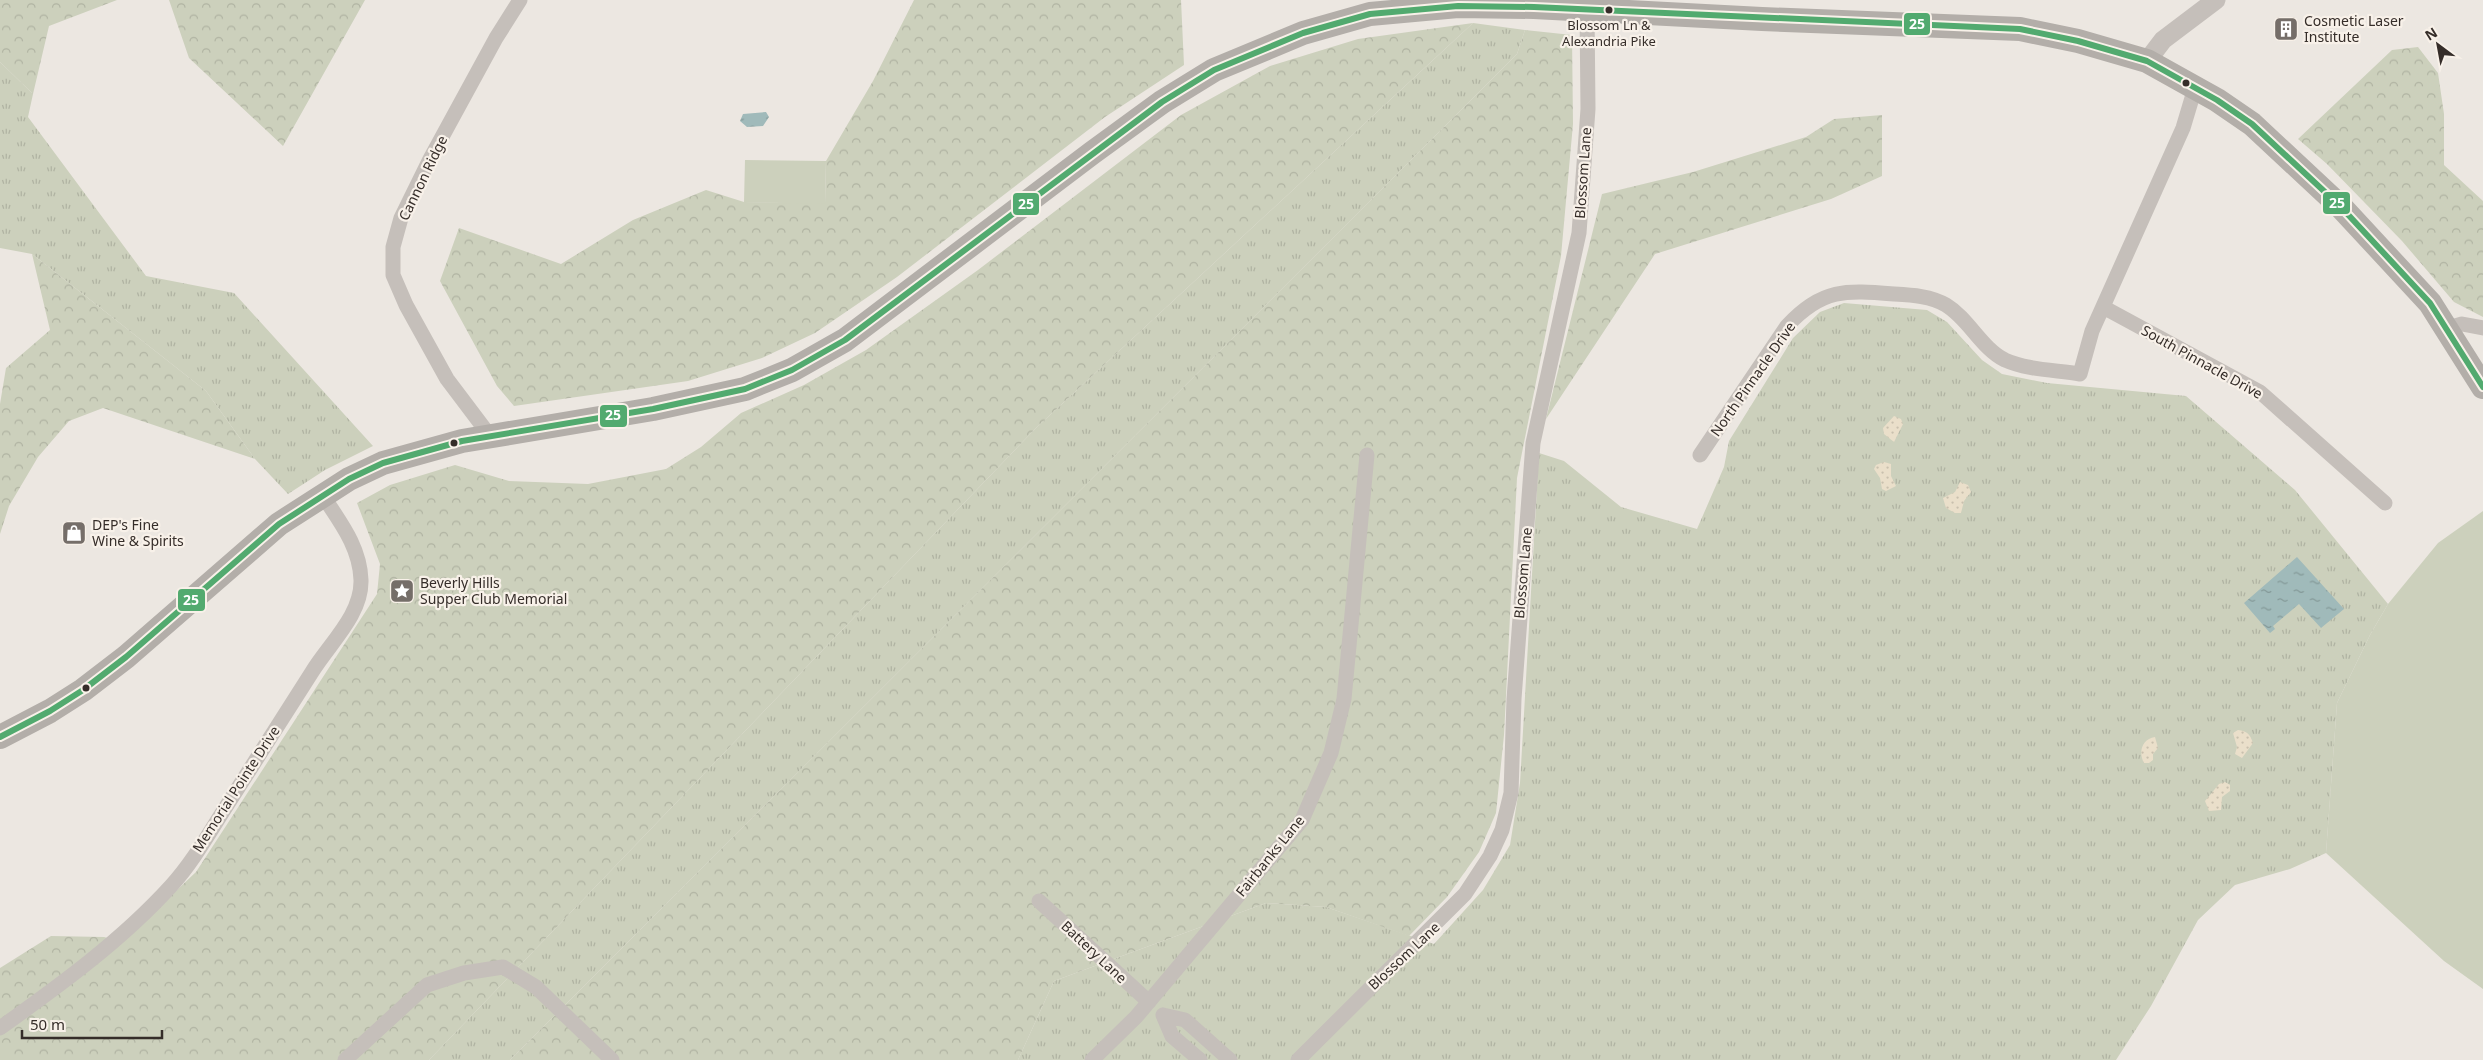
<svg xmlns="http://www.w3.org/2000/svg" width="2483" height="1060" font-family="'Noto Sans',sans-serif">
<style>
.grass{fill:url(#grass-tufts)}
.forest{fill:url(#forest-crowns)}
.sand{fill:url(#sand-dots)}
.green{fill:#ccd0bc}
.water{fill:url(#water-ripples)}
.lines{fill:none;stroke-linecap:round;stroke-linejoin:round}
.minor{stroke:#c5bfba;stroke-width:15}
.tertiary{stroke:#c5bfba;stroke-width:19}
.primary{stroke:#b3aea9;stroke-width:24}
.bus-1-casing{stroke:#f8f1e9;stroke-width:10}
.bus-1{stroke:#52aa6f;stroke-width:6}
.bus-dot{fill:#352d29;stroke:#f8f1e9;stroke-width:2}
.labels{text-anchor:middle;stroke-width:4.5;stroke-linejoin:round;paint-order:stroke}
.bus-label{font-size:13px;fill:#352d29;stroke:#f8f1e9}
.poi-label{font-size:14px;fill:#352d29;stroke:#f8f1e9;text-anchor:start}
.street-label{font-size:14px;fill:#352d29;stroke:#f8f1e9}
.line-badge{stroke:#f8f1e9;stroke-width:2}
.badge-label{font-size:14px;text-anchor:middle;font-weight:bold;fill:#fff}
</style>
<defs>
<pattern id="grass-tufts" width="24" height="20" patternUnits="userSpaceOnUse" patternTransform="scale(1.25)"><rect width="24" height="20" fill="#ccd0bc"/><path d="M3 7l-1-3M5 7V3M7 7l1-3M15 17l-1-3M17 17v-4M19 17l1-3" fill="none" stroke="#b0b3a2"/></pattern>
<pattern id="forest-crowns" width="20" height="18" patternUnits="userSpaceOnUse" patternTransform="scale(1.25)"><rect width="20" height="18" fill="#ccd0bc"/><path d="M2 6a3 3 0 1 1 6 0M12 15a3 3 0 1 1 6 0" fill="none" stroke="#b0b3a2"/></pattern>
<pattern id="sand-dots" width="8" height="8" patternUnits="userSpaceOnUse" patternTransform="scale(1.25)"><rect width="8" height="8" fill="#eadfca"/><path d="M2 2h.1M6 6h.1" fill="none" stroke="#c9c0ae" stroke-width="1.8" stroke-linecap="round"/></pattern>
<pattern id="water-ripples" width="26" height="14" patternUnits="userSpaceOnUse" patternTransform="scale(1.25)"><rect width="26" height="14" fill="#a0baba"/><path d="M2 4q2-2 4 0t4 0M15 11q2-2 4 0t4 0" fill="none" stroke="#839897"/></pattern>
</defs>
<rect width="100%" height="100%" fill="#ece7e1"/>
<!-- grass -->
<path class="grass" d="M1473,23L1525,30L1517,54L510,1060H429L1036,428Z
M0,62L33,94L28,117L146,276L234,293L373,446L325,470L288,494L255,459L206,391L32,254L0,248Z
M1844,303L1927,310L1947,322L1982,360L2002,374L2047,383L2186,396L2295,490L2388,604L2370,635L2337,703L2326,853L2290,869L2235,885L2198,920L2151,1006L2116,1060H1018L1054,981L1266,903L1326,907L1434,944L1483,890L1510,845L1520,783L1539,453L1564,461L1621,507L1697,529L1724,467L1729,441L1793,338L1820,312Z"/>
<!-- forest -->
<path class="forest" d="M0,0H117L49,26L33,94L0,62Z
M169,0H365L283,146L189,58Z
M914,0H1181L1184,65L1105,117L897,277L815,333L762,358L688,381L514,406L497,386L440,281L459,228L561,264L633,220L706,190L744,202L825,203L826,161L873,81Z
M1473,23L1036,428L429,1060H0V968L51,936L104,937L122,942L196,872L377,594L380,564L357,503L390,485L455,465L509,481L588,484L666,469L701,447L741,413L804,385L866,350L978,270L1181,115L1270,66L1358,39Z
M1525,30L1572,35L1573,124L1561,256L1517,478L1504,735L1496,813L1479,852L1447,897L1409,936L1326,907L1266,903L1054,981L1018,1060H510L1517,54Z
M2418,47L2438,73L2444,114V165L2483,201V317L2454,302L2402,241L2327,164L2298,139L2392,50Z
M1882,115V176L1831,199L1655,254L1546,419L1602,194L1693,172L1806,137L1834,119Z
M32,254L206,391L255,459L103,408L69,421L38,457L9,506L0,534V404L6,368L50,330Z"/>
<!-- sand -->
<path class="sand" d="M1894,416L1901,419L1903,424L1894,442L1884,434L1883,428Z
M1884,462L1891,464V476L1896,486L1886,491L1882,489L1880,478L1874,469L1876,465Z
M1960,482L1968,485L1971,492L1964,501L1961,513H1955L1946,508L1943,498L1955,492Z
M2238,730C2247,731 2250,734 2253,743L2242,758L2235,754L2237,747L2233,733Z
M2155,737L2158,748L2153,754V760L2149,763H2144C2138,752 2142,739 2155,737Z
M2225,782L2230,785V791L2222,797L2221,810L2209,811L2205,801L2219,784Z"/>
<!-- green -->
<path class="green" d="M745,160L826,161L825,204L744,202Z
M2483,511V989L2444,961L2326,853L2337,703L2370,635L2388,604L2438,543Z"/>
<!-- water -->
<path class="water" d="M766,112L769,117L763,126L747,127L740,121L743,114Z
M2297,557L2344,609L2321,628L2299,604L2273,626L2275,629L2270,633L2244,603Z"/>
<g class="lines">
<!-- minor -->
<path class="minor" d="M2103,307L2260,392L2385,503
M2448,328L2462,324L2483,328
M490,436L447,379L406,305L393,275V247L401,218L430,159L496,38L520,0
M1700,455L1787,326C1822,288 1846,290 1894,294C1912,295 1931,296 1946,305C1969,319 1981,348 2005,360C2027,370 2056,370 2080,374L2092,331L2183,128L2195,88
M1039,901L1149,1002
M1163,1015L1185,1020L1230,1060
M1163,1015L1172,1036L1200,1060
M0,1028C60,985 121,941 171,886C194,861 212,828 231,799C258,757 285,714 312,672C329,644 362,615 361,580C360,547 340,522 323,496
M345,1060L427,985L464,973L503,967L536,987L612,1060
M1092,1060L1136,1017L1302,820L1331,753L1344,699L1367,455
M1298,1060L1465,894L1490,856L1502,830L1511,793L1514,699L1533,443L1579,233L1588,109L1587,10"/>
<!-- tertiary -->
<path class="tertiary" d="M2147,61L2163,40L2216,0"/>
<!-- primary -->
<path class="primary" d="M0,737L50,711L83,690L126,657L279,524L349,479L383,463L462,441L653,409L745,389L792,370L845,340L1092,153L1162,102L1214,70L1303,33L1370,14L1458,6L1534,7L1762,19L2020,29L2078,41L2147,61L2217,100L2252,124L2341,207L2430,303L2483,387"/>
<defs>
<path id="bus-1" d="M0,737L50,711L83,690L126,657L279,524L349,479L383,463L462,441L653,409L745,389L792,370L845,340L1162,102L1214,70L1303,33L1370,14L1458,6L1534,7L2020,29L2078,41L2147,61L2217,100L2252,124L2341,207L2430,303L2483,387"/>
</defs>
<!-- bus-1 casing -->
<use href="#bus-1" class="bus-1-casing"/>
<!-- bus-1 -->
<use href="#bus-1" class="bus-1"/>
</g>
<!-- icons -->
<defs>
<symbol id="building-square" viewBox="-11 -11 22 22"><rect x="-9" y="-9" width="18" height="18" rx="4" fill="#756e69" stroke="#f8f1e9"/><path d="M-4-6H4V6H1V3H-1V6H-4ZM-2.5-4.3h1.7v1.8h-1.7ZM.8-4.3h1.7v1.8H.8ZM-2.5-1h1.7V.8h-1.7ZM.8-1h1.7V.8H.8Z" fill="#fff"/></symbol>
<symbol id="shop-square" viewBox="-11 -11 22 22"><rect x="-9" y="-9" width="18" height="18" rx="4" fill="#756e69" stroke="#f8f1e9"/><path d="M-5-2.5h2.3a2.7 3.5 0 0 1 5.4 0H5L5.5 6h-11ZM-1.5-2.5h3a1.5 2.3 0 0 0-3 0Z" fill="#fff"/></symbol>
<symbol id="sight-square" viewBox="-11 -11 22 22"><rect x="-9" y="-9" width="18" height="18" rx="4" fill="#756e69" stroke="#f8f1e9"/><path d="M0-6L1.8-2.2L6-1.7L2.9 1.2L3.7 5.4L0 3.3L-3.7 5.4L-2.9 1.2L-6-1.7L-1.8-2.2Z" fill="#fff"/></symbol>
</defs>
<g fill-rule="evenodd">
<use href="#building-square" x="2272" y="15" width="28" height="28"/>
<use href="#shop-square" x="60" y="519" width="28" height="28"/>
<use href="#sight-square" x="388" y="577" width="28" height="28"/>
</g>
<!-- markers -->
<g class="bus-dot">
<circle cx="1609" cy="10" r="4.5"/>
<circle cx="2186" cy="83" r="4.5"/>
<circle cx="454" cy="443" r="4.5"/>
<circle cx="86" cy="688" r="4.5"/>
</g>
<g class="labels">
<!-- bus labels -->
<g class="bus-label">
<text x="1609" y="30">Blossom Ln &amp;<tspan x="1609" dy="16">Alexandria Pike</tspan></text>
</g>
<!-- poi labels -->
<g class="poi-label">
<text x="2304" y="26">Cosmetic Laser<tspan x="2304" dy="16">Institute</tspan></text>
<text x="92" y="530">DEP's Fine<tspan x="92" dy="16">Wine &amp; Spirits</tspan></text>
<text x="420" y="588">Beverly Hills<tspan x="420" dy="16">Supper Club Memorial</tspan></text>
</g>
<!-- street labels -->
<g class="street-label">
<text transform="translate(1583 173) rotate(-86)" y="5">Blossom Lane</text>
<text transform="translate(423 178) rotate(-64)" y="5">Cannon Ridge</text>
<text transform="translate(2202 362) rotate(29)" y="5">South Pinnacle Drive</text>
<text transform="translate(1753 379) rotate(-55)" y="5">North Pinnacle Drive</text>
<text transform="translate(1523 573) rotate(-85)" y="5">Blossom Lane</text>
<text transform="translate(236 789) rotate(-57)" y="5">Memorial Pointe Drive</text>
<text transform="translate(1270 856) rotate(-51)" y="5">Fairbanks Lane</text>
<text transform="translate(1094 952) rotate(43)" y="5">Battery Lane</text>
<text transform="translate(1404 956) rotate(-43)" y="5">Blossom Lane</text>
</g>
</g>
<g class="line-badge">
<rect x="1903" y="12" width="28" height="24" rx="5" fill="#52aa6f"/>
<rect x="2322" y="191" width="29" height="24" rx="5" fill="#52aa6f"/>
<rect x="1012" y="192" width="28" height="24" rx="5" fill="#52aa6f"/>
<rect x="599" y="404" width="29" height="24" rx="5" fill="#52aa6f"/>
<rect x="177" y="588" width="29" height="24" rx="5" fill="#52aa6f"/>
</g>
<g class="badge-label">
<text x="1917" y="29">25</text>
<text x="2337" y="208">25</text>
<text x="1026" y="209">25</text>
<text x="613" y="420">25</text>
<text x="191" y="605">25</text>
</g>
<!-- north arrow -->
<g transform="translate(2438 45) rotate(328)" stroke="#f8f1e9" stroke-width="4" paint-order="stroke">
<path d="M0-4L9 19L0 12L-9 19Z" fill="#352d29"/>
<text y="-8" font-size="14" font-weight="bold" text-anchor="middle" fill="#352d29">N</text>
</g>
<!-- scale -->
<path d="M22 1030v8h140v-8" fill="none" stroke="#352d29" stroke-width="2.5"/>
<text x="30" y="1030" font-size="15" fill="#352d29" stroke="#f8f1e9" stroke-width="4" paint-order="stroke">50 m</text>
</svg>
